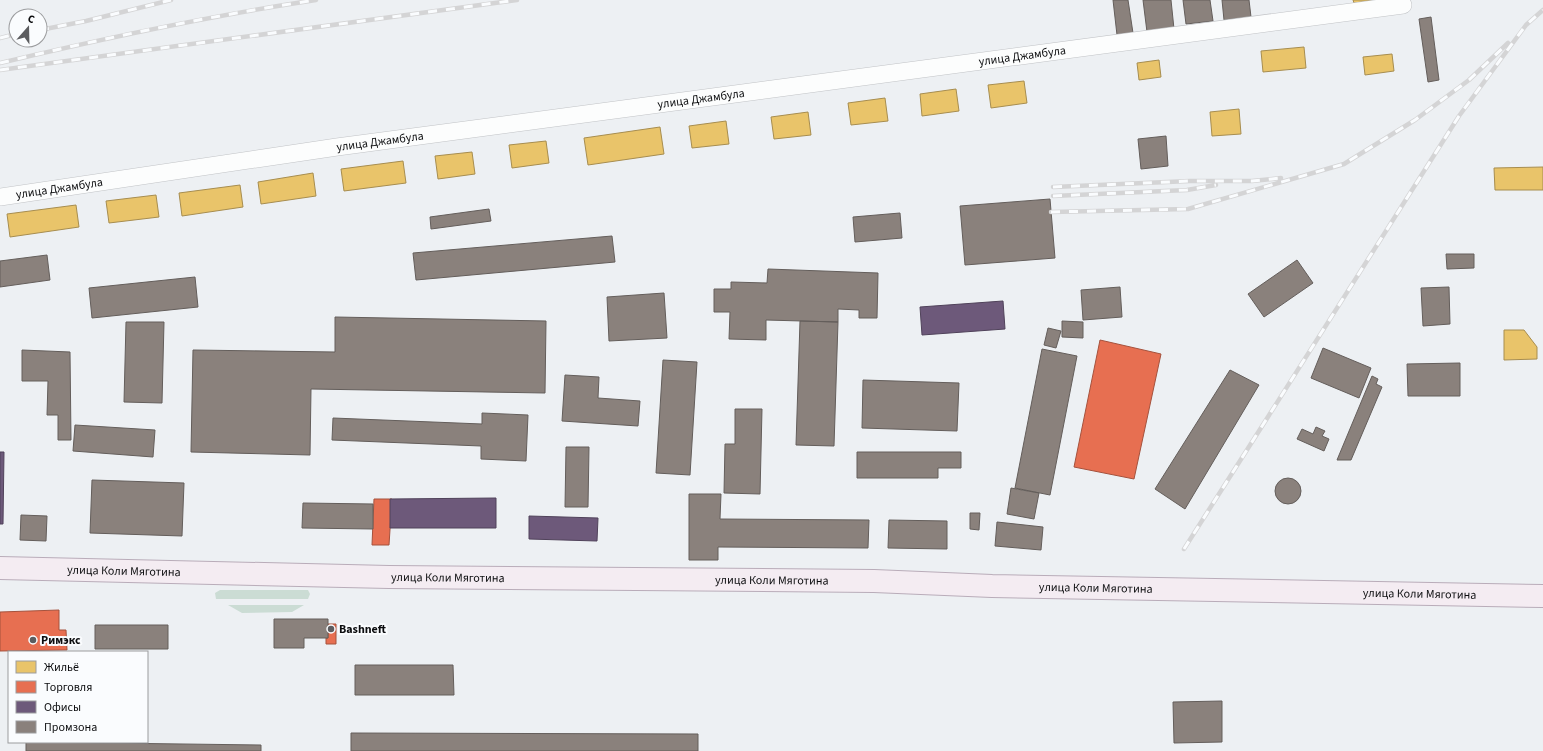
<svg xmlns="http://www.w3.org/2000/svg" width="1543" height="751" font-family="'Source Sans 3',sans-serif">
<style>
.green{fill:#cbdcd4}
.homes{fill:#e9c46a;stroke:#a78d4f}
.shops{fill:#e76f51;stroke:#a5523d}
.offices{fill:#6d597a;stroke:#50425a}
.industry{fill:#8a817c;stroke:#645e5b}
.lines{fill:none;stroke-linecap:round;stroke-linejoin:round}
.minor-casing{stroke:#c1c3c6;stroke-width:18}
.major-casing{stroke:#b9acb9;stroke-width:24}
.minor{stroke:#fcfdfd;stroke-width:17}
.major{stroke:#f4ecf2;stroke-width:22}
.rail-casing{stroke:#d4d4d5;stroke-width:4.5}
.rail{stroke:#fafcfe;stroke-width:3;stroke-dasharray:9;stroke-linecap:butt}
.poi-dot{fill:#5b5c5f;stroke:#fafcfe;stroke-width:1.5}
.labels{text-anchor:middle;stroke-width:4;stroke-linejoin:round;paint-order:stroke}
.street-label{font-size:12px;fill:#0c0d0f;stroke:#fafcfe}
.poi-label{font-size:12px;font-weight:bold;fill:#0c0d0f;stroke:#fafcfe;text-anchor:start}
</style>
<rect width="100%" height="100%" fill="#edf0f3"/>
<!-- green -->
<path class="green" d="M220,590H308L310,594L308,599H216L215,593Z
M228,605H304L292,612L242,613Z"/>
<!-- homes -->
<path class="homes" d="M1353,0H1377L1354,3Z
M1304,47L1306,68L1263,72L1261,51Z
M1392,54L1394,71L1365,75L1363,57Z
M1159,60L1161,77L1139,80L1137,63Z
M1024,81L1027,103L991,108L988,85Z
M956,89L959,111L922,116L920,94Z
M885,98L888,121L851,125L848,103Z
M1239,109L1241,134L1212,136L1210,112Z
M808,112L811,135L774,139L771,117Z
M726,121L729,144L692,148L689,126Z
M660,127L664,154L588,165L584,138Z
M546,141L549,163L512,168L509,145Z
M472,152L475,174L438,179L435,156Z
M403,161L406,183L344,191L341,169Z
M1543,167V190H1495L1494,168Z
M313,173L316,196L261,204L258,182Z
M240,185L243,207L182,216L179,193Z
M156,195L159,217L109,223L106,201Z
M76,205L79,227L10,237L7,214Z
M1504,330H1524L1537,347V359L1504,360Z"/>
<!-- shops -->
<path class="shops" d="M1100,340L1161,354L1134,479L1074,467Z
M374,499H392L389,545H372Z
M59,610V630H66L67,650L0,651V612Z
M328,624H336V644H326V638H328Z"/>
<!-- offices -->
<path class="offices" d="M1003,301L1005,329L922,335L920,307Z
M0,452H4L3,524H0Z
M496,498V528H390V499Z
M529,516L598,518L597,541L529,539Z"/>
<!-- industry -->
<path class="industry" d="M1113,0H1128L1133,33L1117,35Z
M1143,0H1171L1174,29L1147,32Z
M1183,0H1210L1213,21L1186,24Z
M1222,0H1249L1251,17L1224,20Z
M1431,17L1439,80L1428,82L1419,19Z
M1166,136L1168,166L1141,169L1138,139Z
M1050,199L1055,258L965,265L960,206Z
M489,209L491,221L431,229L430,217Z
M900,213L902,238L855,242L853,217Z
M612,236L615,262L416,280L413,253Z
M1446,254H1474V268L1447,269Z
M47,255L50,280L0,287V261Z
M1297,260L1313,283L1264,317L1248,294Z
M768,269L878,273L877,318H859V310L838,309V322L766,320V340L729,339L730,312H714V289H731V282L767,283Z
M195,277L198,307L92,318L89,288Z
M1120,287L1122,317L1083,320L1081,290Z
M1449,287L1450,324L1423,326L1421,288Z
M664,293L667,338L609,341L607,297Z
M335,317L546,321L545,393L311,389L310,455L191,452L193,350L335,352Z
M800,321L838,322L834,446L796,445Z
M1062,321L1083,322V338L1062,337Z
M126,322H164L162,403L124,402Z
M1048,328L1061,331L1056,348L1044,345Z
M1323,348L1371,368L1359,398L1311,378Z
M1042,349L1077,356L1050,495L1015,488Z
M22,350L70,352L71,440H58V415H47L48,381H22Z
M663,360L697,362L690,475L656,473Z
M1460,363V396H1408L1407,364Z
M1230,370L1259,385L1185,509L1155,489Z
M565,375L599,377L598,398L640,401L638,426L562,421Z
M1372,376L1378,379L1376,384L1382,387L1351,460H1337Z
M863,380L959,383L957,431L862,428Z
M735,409H762L760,494L724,493L725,444H735Z
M482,413L528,415L526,461L481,459V446L332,440L333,418L482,424Z
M75,425L155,430L153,457L73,451Z
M1316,427L1325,431L1322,436L1329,439L1324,451L1297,439L1302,429L1313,434Z
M566,447H589L588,507H565Z
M857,452H961V468H938V478H857Z
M1275 491a13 13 0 1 1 26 0a13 13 0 1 1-26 0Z
M92,480L184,483L182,536L90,533Z
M1011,488L1039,493L1034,519L1007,514Z
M689,494H721L720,519L869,520L868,548L718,547V560H689Z
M303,503L373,504V529L302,528Z
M970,513H980L979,530L970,529Z
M21,515L47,516L46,541L20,540Z
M889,520L947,521V549L888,548Z
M997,522L1043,527L1041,550L995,546Z
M274,619H328V638H304V648H274Z
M95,625H168V649H95Z
M355,665H453L454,695H355Z
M1222,701V742L1174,743L1173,702Z
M351,733L698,734V751H351Z
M26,742L261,745V751H26Z"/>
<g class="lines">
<defs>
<g id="minor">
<path id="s1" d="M0,197L337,147L1403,5"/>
</g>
<g id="major">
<path id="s2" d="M0,568L389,577L874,581L992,586L1543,596"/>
</g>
</defs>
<!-- minor casing -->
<use href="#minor" class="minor-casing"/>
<!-- major casing -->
<use href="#major" class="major-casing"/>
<!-- minor -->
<use href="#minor" class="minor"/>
<!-- major -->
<use href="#major" class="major"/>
<defs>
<path id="rail" d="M40,30L86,21L171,0
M0,38L16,34
M0,63C105,38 209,16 316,0
M0,70L517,0
M1053,187L1190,181H1252L1281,178
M1053,196L1187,190L1216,185
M1051,212L1188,209L1344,164L1415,120L1469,80L1508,43
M1184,549L1459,116L1526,25L1543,10"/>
</defs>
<!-- rail casing -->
<use href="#rail" class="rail-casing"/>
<!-- rail -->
<use href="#rail" class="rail"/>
</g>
<!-- markers -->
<g class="poi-dot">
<circle cx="331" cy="629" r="4"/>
<circle cx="33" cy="640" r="4"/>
</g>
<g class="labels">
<!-- street labels -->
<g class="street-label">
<text dy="4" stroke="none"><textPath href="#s1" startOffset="1032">улица Джамбула</textPath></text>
<text dy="4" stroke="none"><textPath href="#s1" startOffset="708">улица Джамбула</textPath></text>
<text dy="4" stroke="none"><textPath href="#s1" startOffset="384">улица Джамбула</textPath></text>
<text dy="4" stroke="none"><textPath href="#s1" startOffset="60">улица Джамбула</textPath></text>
<text dy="4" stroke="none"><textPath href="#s2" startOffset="124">улица Коли Мяготина</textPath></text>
<text dy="4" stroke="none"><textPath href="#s2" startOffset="448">улица Коли Мяготина</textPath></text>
<text dy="4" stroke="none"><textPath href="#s2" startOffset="772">улица Коли Мяготина</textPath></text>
<text dy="4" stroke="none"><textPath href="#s2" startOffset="1096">улица Коли Мяготина</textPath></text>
<text dy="4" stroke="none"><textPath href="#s2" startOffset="1420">улица Коли Мяготина</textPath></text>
</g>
<!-- poi labels -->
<g class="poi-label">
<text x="339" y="633">Bashneft</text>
<text x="41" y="644">Римэкс</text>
</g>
</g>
<!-- legend -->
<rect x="8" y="651" width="140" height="92" fill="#fafcfe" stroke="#9b9c9e"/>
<rect x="16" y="661" width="20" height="12" fill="#e9c46a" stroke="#9b9c9e"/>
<text x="44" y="671" font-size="12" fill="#0c0d0f">Жильё</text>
<rect x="16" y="681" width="20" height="12" fill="#e76f51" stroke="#9b9c9e"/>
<text x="44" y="691" font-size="12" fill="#0c0d0f">Торговля</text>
<rect x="16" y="701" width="20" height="12" fill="#6d597a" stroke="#9b9c9e"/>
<text x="44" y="711" font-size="12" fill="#0c0d0f">Офисы</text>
<rect x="16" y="721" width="20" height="12" fill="#8a817c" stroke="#9b9c9e"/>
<text x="44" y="731" font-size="12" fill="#0c0d0f">Промзона</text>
<!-- north arrow -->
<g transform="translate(28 28) rotate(20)"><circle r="19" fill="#fafcfe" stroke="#9b9c9e"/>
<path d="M0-3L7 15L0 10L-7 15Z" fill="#5b5c5f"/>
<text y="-6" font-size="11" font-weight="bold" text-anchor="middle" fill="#0c0d0f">С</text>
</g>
</svg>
